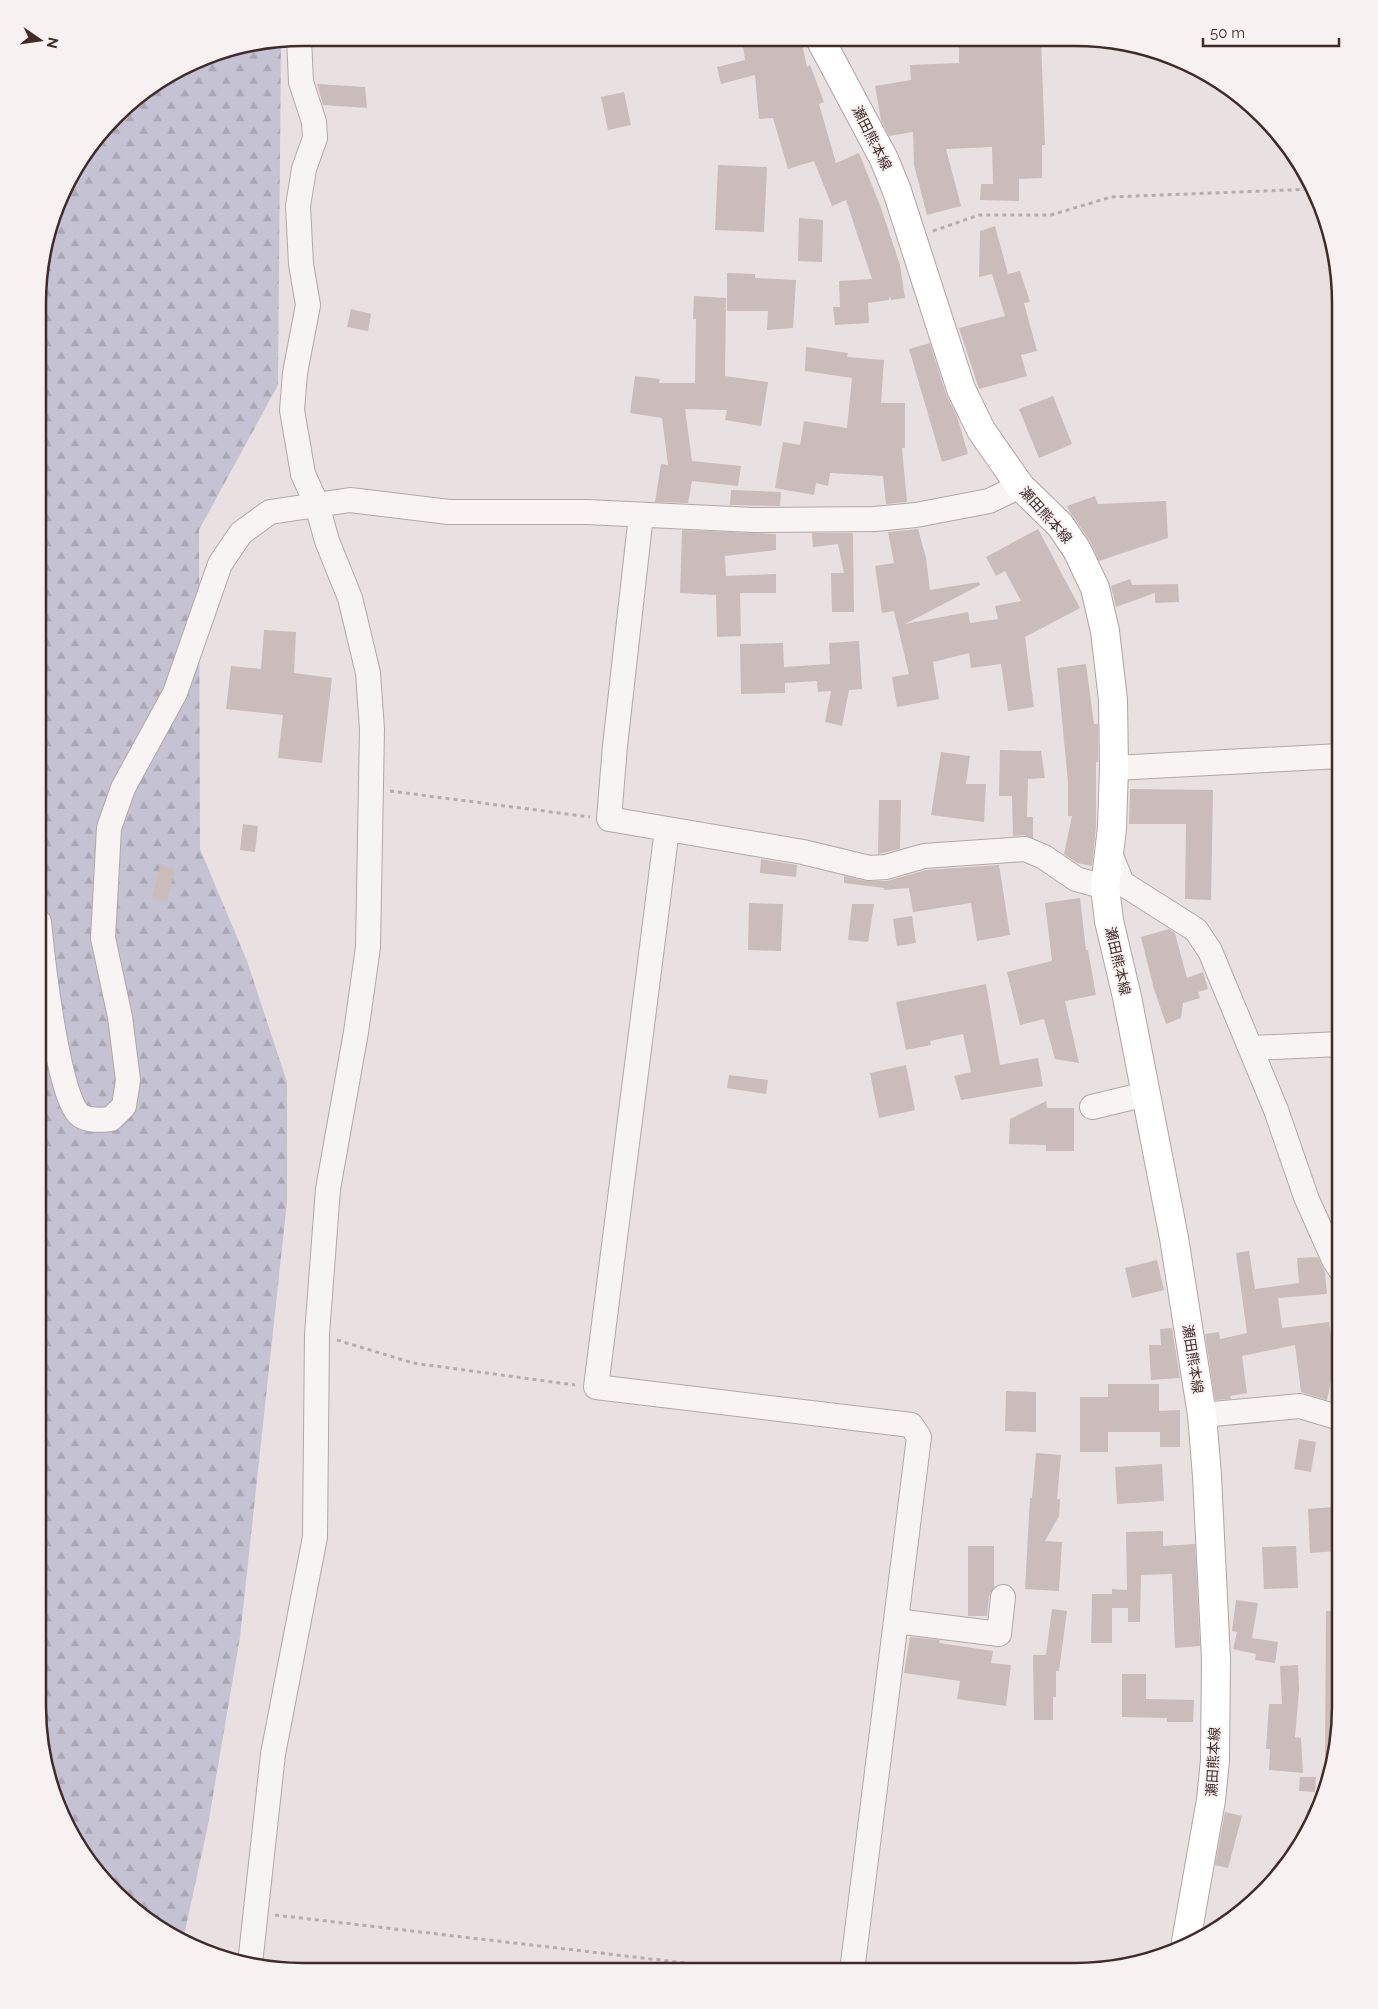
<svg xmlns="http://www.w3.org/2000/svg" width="1378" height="2009" font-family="Raleway,'Noto Sans JP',sans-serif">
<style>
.forest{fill:url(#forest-firs)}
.building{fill:#c9bcbb}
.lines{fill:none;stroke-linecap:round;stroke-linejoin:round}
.minor-casing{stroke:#b3a7a6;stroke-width:26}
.major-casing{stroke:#b5a1a1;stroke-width:30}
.path{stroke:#b6acab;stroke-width:3;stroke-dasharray:4 4;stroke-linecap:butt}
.minor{stroke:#f8f4f4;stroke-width:24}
.major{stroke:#fff;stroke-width:28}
.labels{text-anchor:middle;stroke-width:4;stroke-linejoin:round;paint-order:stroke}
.street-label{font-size:14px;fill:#412b2a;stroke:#f7f1f1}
.rim{fill:none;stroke:#412b2a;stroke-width:2.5}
</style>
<defs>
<pattern id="forest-firs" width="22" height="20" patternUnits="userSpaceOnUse" patternTransform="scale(1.25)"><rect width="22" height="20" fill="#c5c2d3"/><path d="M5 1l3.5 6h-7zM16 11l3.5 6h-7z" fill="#aaa7b5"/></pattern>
</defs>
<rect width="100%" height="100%" fill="#e9e1e1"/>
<!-- forest -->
<path class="forest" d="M281,41L278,385L199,530L200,849L247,961L287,1082V1202L240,1637L208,1825L183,1940L142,1917L103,1881L65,1823L43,1758L38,1706L40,268L73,171L128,103L218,52Z"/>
<!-- building -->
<path class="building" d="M742,39H778L779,43L801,39L807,67L810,65L824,102L819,104L836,163L859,153L881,208L900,265L905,298L891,300L890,296L889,300L868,303L869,323L835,325L833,307H840L839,281L872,279L846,200L832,206L814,161L788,169L773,118L759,119L755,75L721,84L717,67L745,60Z
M959,39L1041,40L1045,145H1042V178L1019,179V201L980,200L981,184H993L992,147L946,149L961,206L927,215L914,165L913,132L889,136L881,120L875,86L911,80L910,65L959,63Z
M317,84L365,87L367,108L323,105Z
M624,92L631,125L608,130L601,97Z
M718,165L767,167L764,232L715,230Z
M799,218L823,220L822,262L798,261Z
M995,226L1008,274L1020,271L1030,302L1024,303L1037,351L1021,355L1027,376L979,389L959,328L1005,316L992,274L979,277L980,231Z
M727,273L755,274V278L796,280L793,328L767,330L768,311H727Z
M694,296L726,298L725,376L768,382L761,426L725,420L727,410L685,409L692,461L741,466L738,486L692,481L688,503L655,502L661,464L668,465L662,418L630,413L635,376L660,379L659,383H695L696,319H693Z
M351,309L371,314L368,331L347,327Z
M930,343L946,394L957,416L968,454L942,462L909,349Z
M806,347L848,353L847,357L884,360L881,403H905V448H902L907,502L886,504L883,476L830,473L828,486L816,483L814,495L775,488L783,442L800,445L804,421L847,428L852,378L805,371Z
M1053,396L1072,444L1039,458L1019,409Z
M731,490L781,492L780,506L730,505Z
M1095,496L1098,504L1166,501L1168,538L1099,561L1090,541L1070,512L1067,506Z
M918,529L926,558L930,590L979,582L980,585L905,624L968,612L970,623L998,619L995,606L1021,601L1005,571L996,576L986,557L1038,529L1080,608L1025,637L1034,707L1008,711L1001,664L971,668L969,653L933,662L939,699L897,707L892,677L909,674L894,611L882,613L875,566L894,563L888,532Z
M682,530L776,534V550L725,556L726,576L776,574V593H740L741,636L717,637L716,595L680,593Z
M812,533H853L854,612H832L831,573H844L838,544L813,547Z
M1130,579L1132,585L1178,584L1179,602L1155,603V593L1116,607L1111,586Z
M264,630L296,632L294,673L332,678L322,763L278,758L283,715L226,709L231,666L261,669Z
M859,641L862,689L849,690L842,726L825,722L831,691L818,692L817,681L785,683V693L741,694L740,644L783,643L784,667L830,664L829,643Z
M1086,664L1094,724H1098V762H1096V827L1092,866L1077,863L1064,854L1072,816H1068V782L1057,668Z
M1000,750L1041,751L1045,778L1028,779L1027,817H1033V838L1024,835L1013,836L1012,796H999Z
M941,752L970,756L966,784H986L984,822L931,815Z
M1130,789L1213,790L1211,900L1185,899L1186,824H1129Z
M879,800H901L900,849L878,854Z
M243,824L258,826L255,852L240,850Z
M761,859L797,865L796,877L760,873Z
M160,865L175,869L167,901L152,898Z
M999,865L1010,935L977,941L971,903L913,912L909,888L884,890V888L844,883V876L866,881H887L926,870Z
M1080,898L1086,950H1088L1096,995L1065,1001L1079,1063L1055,1059L1044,1019L1020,1025L1007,972L1052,961L1045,903Z
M749,903L783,904L781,951L748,950Z
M852,904H874L868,942L848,940Z
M912,916L916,943L897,946L893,919Z
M1169,929L1175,933L1187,978L1203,972L1208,989L1198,992L1200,998L1183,1003L1181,1018L1166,1024L1154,989L1141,937Z
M986,984L1000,1065L1038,1058L1043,1086L961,1100L954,1076L971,1072L963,1034L930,1041L931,1045L906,1050L896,1002Z
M906,1065L915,1110L879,1118L870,1073Z
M729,1075L768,1080L766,1094L727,1088Z
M1046,1101L1047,1108H1074V1151H1046V1145L1009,1144L1010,1119Z
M1249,1251L1255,1289L1299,1283L1297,1258L1318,1257L1325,1272L1327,1294L1278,1298L1282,1328L1329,1322L1336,1375L1332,1376L1327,1400L1301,1392L1295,1345L1242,1356L1247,1393L1230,1396L1231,1399L1215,1400L1205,1334L1219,1332L1220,1339L1247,1333L1236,1253Z
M1157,1260L1164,1290L1132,1298L1125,1268Z
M1172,1328L1180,1378L1151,1380L1149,1345H1161L1160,1329Z
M1108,1384H1159V1411L1180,1410V1447H1160V1432H1108V1452H1080V1397H1108Z
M1006,1391L1036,1392V1432L1005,1431Z
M1299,1439L1316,1442L1311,1472L1294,1469Z
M1036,1453L1061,1455L1057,1499H1060L1059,1516L1045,1541L1062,1542L1059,1591L1025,1589L1030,1498H1032Z
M1162,1464L1164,1501L1117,1504L1115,1467Z
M1334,1507L1337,1551L1310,1553L1308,1509Z
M1163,1531V1546L1195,1544L1200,1646L1175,1648L1172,1574L1141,1575L1140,1622H1128V1608H1112V1643H1091L1092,1594H1112V1589L1127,1590L1126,1532Z
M968,1546H994V1587L989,1596L987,1616H968Z
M1296,1546L1298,1588L1264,1589L1262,1547Z
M1236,1600L1258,1603L1252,1638L1278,1642L1275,1663L1255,1660L1256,1654L1233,1649L1237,1632L1232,1631Z
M1052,1609L1067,1611L1059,1671H1056V1697H1053V1720H1034L1033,1655H1046Z
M1326,1611H1340V1723L1332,1761H1325Z
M910,1637L940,1640L939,1643L993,1651L991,1663L1011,1665L1006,1706L957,1699L960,1681L904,1673Z
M1298,1665L1299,1690L1295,1737L1301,1738L1303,1773L1269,1770L1270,1749H1266L1269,1704H1282L1280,1666Z
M1122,1674H1146V1699L1194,1700L1193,1722H1167V1718L1122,1717Z
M1300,1777H1316L1315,1792L1299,1791Z
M1225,1812L1242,1816L1228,1868L1215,1865Z"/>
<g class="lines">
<defs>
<path id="minor" d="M641,515L615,746L609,819L803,852L869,868L886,867L924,856L1025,849L1044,857L1076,879L1105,887
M1114,768L1340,756
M667,829L596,1387L911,1425L919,1437L852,1971
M1109,851L1122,883L1196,930L1210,951L1276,1110L1306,1197L1334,1260L1340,1269
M39,922C42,953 58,1102 81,1116C90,1121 101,1120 111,1119L124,1106L128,1080L120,1017L103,938L109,828L123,788L175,693L220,564L241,533L270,512L350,500L449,512H587L753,520L875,519L916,515L989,501L1020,486
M1252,1048L1340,1044
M1092,1107L1146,1094
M1202,1415L1300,1406L1340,1418
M896,1621L999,1634L1003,1597
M250,1964L273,1754L315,1537L317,1334L328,1189L356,1032L368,947L372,729L368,673L350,598L327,541L317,505L303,474L292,410L295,373L308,305L301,264L298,206L304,169L315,138L314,122L301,82L299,38"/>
<path id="major" d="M820,39L884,159L897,191L961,389L981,430L1020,486L1060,525L1077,550L1095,588L1105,631L1113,700L1114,768L1112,828L1105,887L1109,921L1127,997L1174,1238L1202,1415L1207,1476L1216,1659L1215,1760L1211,1800L1185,1947"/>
</defs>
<!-- minor casing -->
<use href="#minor" class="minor-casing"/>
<!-- major casing -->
<use href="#major" class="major-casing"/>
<!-- path -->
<path class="path" d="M933,231L979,215H1051L1111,197L1314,189
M390,791L590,817
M337,1340L413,1363L575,1385
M275,1915L754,1971"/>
<!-- minor -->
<use href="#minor" class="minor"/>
<!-- major -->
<use href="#major" class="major"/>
</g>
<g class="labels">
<!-- street labels -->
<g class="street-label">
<text transform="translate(872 138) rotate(63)" y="5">瀬田熊本線</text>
<text transform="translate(1046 515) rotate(48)" y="5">瀬田熊本線</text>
<text transform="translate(1118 961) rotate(77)" y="5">瀬田熊本線</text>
<text transform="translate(1193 1359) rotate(81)" y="5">瀬田熊本線</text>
<text transform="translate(1213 1762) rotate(-87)" y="5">瀬田熊本線</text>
</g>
</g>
<!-- crop -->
<path d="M0 0H1378V2009H0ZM303 46H1075A257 257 0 0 1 1332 303V1706A257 257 0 0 1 1075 1963H303A257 257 0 0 1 46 1706V303A257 257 0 0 1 303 46Z" fill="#f7f1f1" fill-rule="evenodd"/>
<path class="rim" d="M303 46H1075A257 257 0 0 1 1332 303V1706A257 257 0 0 1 1075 1963H303A257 257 0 0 1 46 1706V303A257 257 0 0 1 303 46Z"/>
<!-- north arrow -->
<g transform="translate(40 40) rotate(103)" stroke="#f7f1f1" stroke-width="4" paint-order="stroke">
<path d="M0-4L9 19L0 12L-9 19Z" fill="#412b2a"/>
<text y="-8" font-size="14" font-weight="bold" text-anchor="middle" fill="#412b2a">N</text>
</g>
<!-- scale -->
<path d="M1203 38v8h136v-8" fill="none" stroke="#412b2a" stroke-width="2.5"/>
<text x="1210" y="38" font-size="15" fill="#412b2a" stroke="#f7f1f1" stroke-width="4" paint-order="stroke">50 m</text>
</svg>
